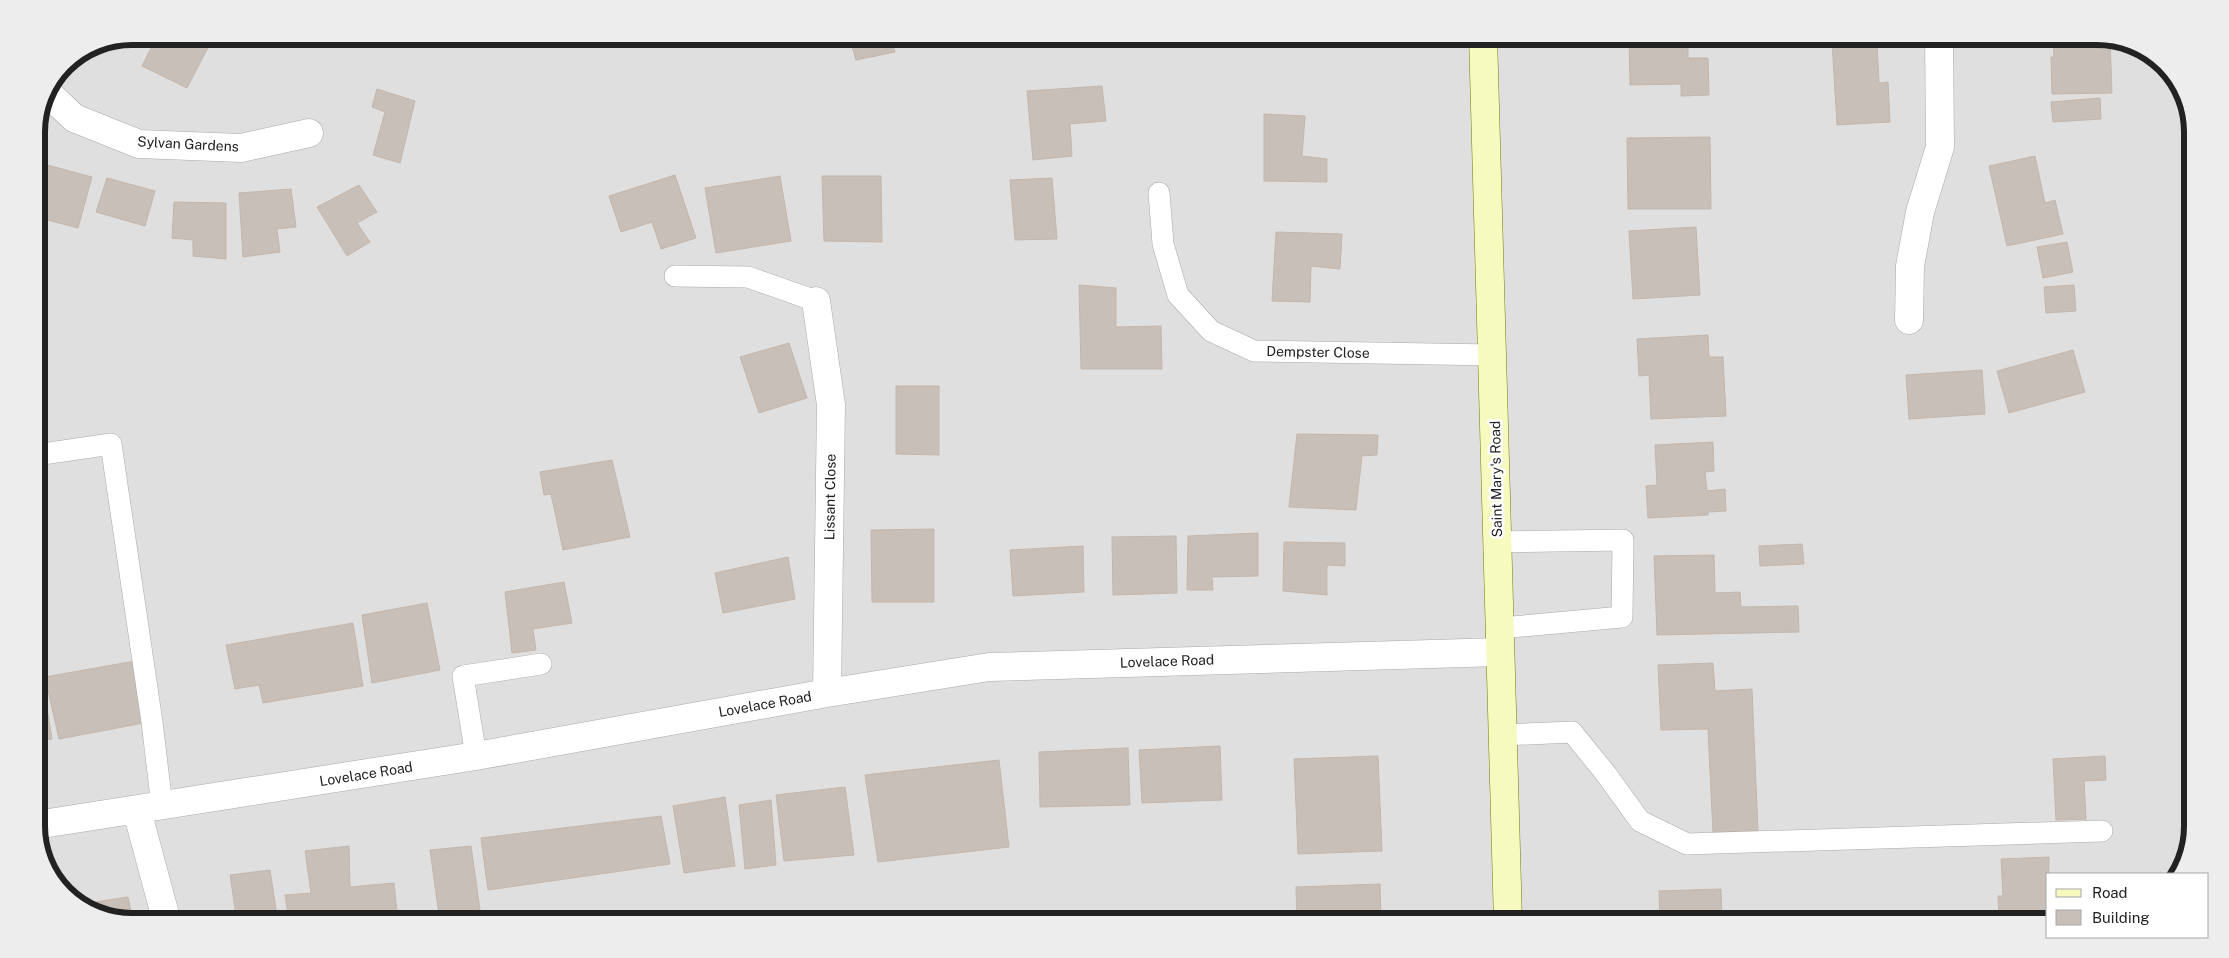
<svg xmlns="http://www.w3.org/2000/svg" width="2229" height="958" font-family="'Public Sans',sans-serif">
<style>
.residential{fill:#e0dfdf}
.building{fill:#c7bfb8;stroke:#c4b6ab}
.lines{fill:none;stroke-linecap:round;stroke-linejoin:round}
.lane-casing{stroke:#a9a9a9;stroke-width:22}
.street-casing{stroke:#a9a9a9;stroke-width:29}
.secondary-casing{stroke:#707d05;stroke-width:29}
.lane{stroke:#fff;stroke-width:21}
.street{stroke:#fff;stroke-width:28}
.secondary{stroke:#f7fabf;stroke-width:28}
.labels{text-anchor:middle;stroke-width:5;stroke-linejoin:round;paint-order:stroke}
.street-label{font-size:14px;fill:#222;stroke:#fff}
.rim{fill:none;stroke:#222;stroke-width:6}
</style>
<rect width="100%" height="100%" fill="#f2efe9"/>
<!-- residential -->
<path class="residential" d="M132,36H2097L2133,43L2176,78L2193,126V826L2186,862L2176,874H2048V922H132L96,915L56,884L36,833V126L64,64L96,43Z"/>
<!-- building -->
<path class="building" d="M157,36H214L187,88L142,66Z
M427,36H457V39Z
M849,36H891L895,52L856,60Z
M1294,36H1344V44L1295,47Z
M1629,36H1688V58H1708L1709,95L1681,96V84L1630,85Z
M1822,36H1886V43H1877L1879,83L1888,82L1890,122L1837,125L1832,42H1822Z
M2050,36H2097L2110,39L2112,93L2052,94L2051,57H2054L2053,37Z
M1102,86L1106,121L1070,124L1072,156L1033,160L1027,91Z
M377,89L415,101L400,163L373,155L385,112L372,107Z
M2100,98L2101,119L2053,122L2051,102Z
M1264,114L1305,116L1302,156L1327,159V182L1264,181Z
M1710,137L1711,209H1628L1627,138Z
M2035,156L2045,203L2055,200L2063,234L2007,246L1989,166Z
M36,162L92,177L78,228L36,217Z
M675,175L696,238L661,249L652,222L621,232L609,196Z
M780,176L791,241L716,253L705,188Z
M822,176H881L882,242L824,241Z
M107,178L155,191L145,226L96,212Z
M1052,178L1057,239L1015,240L1010,180Z
M359,185L377,212L357,223L370,242L347,256L317,207Z
M291,189L296,227L277,229L280,252L243,257L239,193Z
M174,202L226,203V259L193,256V240L172,238Z
M1696,227L1700,295L1633,299L1629,231Z
M1276,232L1342,234L1340,269L1311,266L1310,302L1272,301Z
M2067,242L2073,272L2043,278L2037,247Z
M1079,285L1116,288V327L1161,326L1162,369H1081Z
M2074,285L2076,311L2046,313L2044,287Z
M1708,335L1709,357H1723L1726,416L1651,419L1649,375L1639,376L1637,339Z
M789,343L807,398L759,413L740,357Z
M2073,350L2085,392L2009,413L1997,371Z
M1982,370L1985,414L1909,419L1906,375Z
M896,386H939V455L896,454Z
M1297,434L1378,435L1377,455L1362,456L1356,510L1289,507Z
M1713,442L1714,471L1705,472L1707,491L1725,489L1726,511L1708,512V515L1648,518L1646,486L1657,485L1655,445Z
M612,460L630,537L563,550L551,494L544,495L540,472Z
M934,529V602H872L871,530Z
M1258,533V576L1212,577L1213,590H1187L1188,536Z
M1176,536L1177,593L1113,595L1112,537Z
M1284,542L1345,543V566L1327,565V595L1283,591Z
M1802,544L1804,564L1760,566L1759,546Z
M1083,546L1084,592L1013,596L1010,550Z
M1714,555L1715,593L1740,592L1741,607L1798,606L1799,632L1657,635L1654,556Z
M788,557L795,599L723,613L715,573Z
M564,582L572,623L533,629L536,650L512,653L505,592Z
M427,603L440,670L372,683L362,615Z
M353,623L363,686L263,703L259,685L235,689L226,645Z
M135,661L149,722L59,739L45,677Z
M1713,663L1715,691L1752,689L1758,831L1713,833L1708,729L1661,730L1658,665Z
M47,708L52,739L36,740V710Z
M1220,746L1222,800L1142,803L1139,750Z
M1128,748L1130,805L1040,807L1039,752Z
M1378,756L1382,851L1298,854L1294,759Z
M2105,756L2106,780L2084,781L2086,819L2056,820L2053,759Z
M999,760L1009,847L878,862L865,775Z
M845,787L854,855L784,861L776,795Z
M725,797L735,866L684,873L673,806Z
M771,800L776,865L745,869L739,805Z
M661,816L670,864L488,890L481,838Z
M349,846L350,887L394,883L398,922H289L285,895L311,893L305,851Z
M471,846L480,910L439,915L430,850Z
M2049,857L2048,922H1999L1998,896H2003L2001,859Z
M270,870L278,922H237L230,875Z
M1380,884L1381,922H1297L1296,887Z
M1721,889L1722,922H1660L1659,891Z
M128,897L133,922L96,915L82,904Z"/>
<g class="lines">
<defs>
<path id="lane" d="M1159,193L1163,244L1178,295L1211,331L1254,351L1493,355
M675,276L748,277L816,301
M36,455L111,444L152,722L162,806
M1497,542L1623,540L1622,617L1501,628
M1504,735L1572,732L1606,774L1640,821L1687,844L2102,831
M476,756L463,676L541,664"/>
<path id="street" d="M50,95L74,118L139,144L241,148L309,133
M816,301L831,405L827,693
M1909,320L1910,266L1920,212L1940,147L1939,36
M137,811L167,922
M36,825L476,756L827,693L989,667L1500,652"/>
<path id="secondary" d="M1483,36L1508,922"/>
</defs>
<!-- lane casing -->
<use href="#lane" class="lane-casing"/>
<!-- street casing -->
<use href="#street" class="street-casing"/>
<!-- secondary casing -->
<use href="#secondary" class="secondary-casing"/>
<!-- lane -->
<use href="#lane" class="lane"/>
<!-- street -->
<use href="#street" class="street"/>
<!-- secondary -->
<use href="#secondary" class="secondary"/>
</g>
<g class="labels">
<!-- street labels -->
<g class="street-label">
<text transform="translate(188 144) rotate(3)" y="5">Sylvan Gardens</text>
<text transform="translate(1318 352) rotate(1)" y="5">Dempster Close</text>
<text transform="translate(1496 479) rotate(-91)" y="5">Saint Mary's Road</text>
<text transform="translate(830 497) rotate(-89)" y="5">Lissant Close</text>
<text transform="translate(1167 661) rotate(-2)" y="5">Lovelace Road</text>
<text transform="translate(765 704) rotate(-10)" y="5">Lovelace Road</text>
<text transform="translate(366 774) rotate(-9)" y="5">Lovelace Road</text>
</g>
</g>
<!-- crop -->
<path d="M0 0H2229V958H0ZM132 45H2097A87 87 0 0 1 2184 132V826A87 87 0 0 1 2097 913H132A87 87 0 0 1 45 826V132A87 87 0 0 1 132 45Z" fill="#ededed" fill-rule="evenodd"/>
<path class="rim" d="M132 45H2097A87 87 0 0 1 2184 132V826A87 87 0 0 1 2097 913H132A87 87 0 0 1 45 826V132A87 87 0 0 1 132 45Z"/>
<!-- legend -->
<rect x="2046" y="873" width="162" height="65" fill="#ffffff" stroke="#a7a7a7"/>
<rect x="2056" y="889" width="25" height="8" fill="#f7fabf" stroke="#a7a7a7"/>
<text x="2092" y="898" font-size="15" fill="#222222">Road</text>
<rect x="2056" y="910" width="25" height="15" fill="#c7bfb8" stroke="#a7a7a7"/>
<text x="2092" y="923" font-size="15" fill="#222222">Building</text>
</svg>
